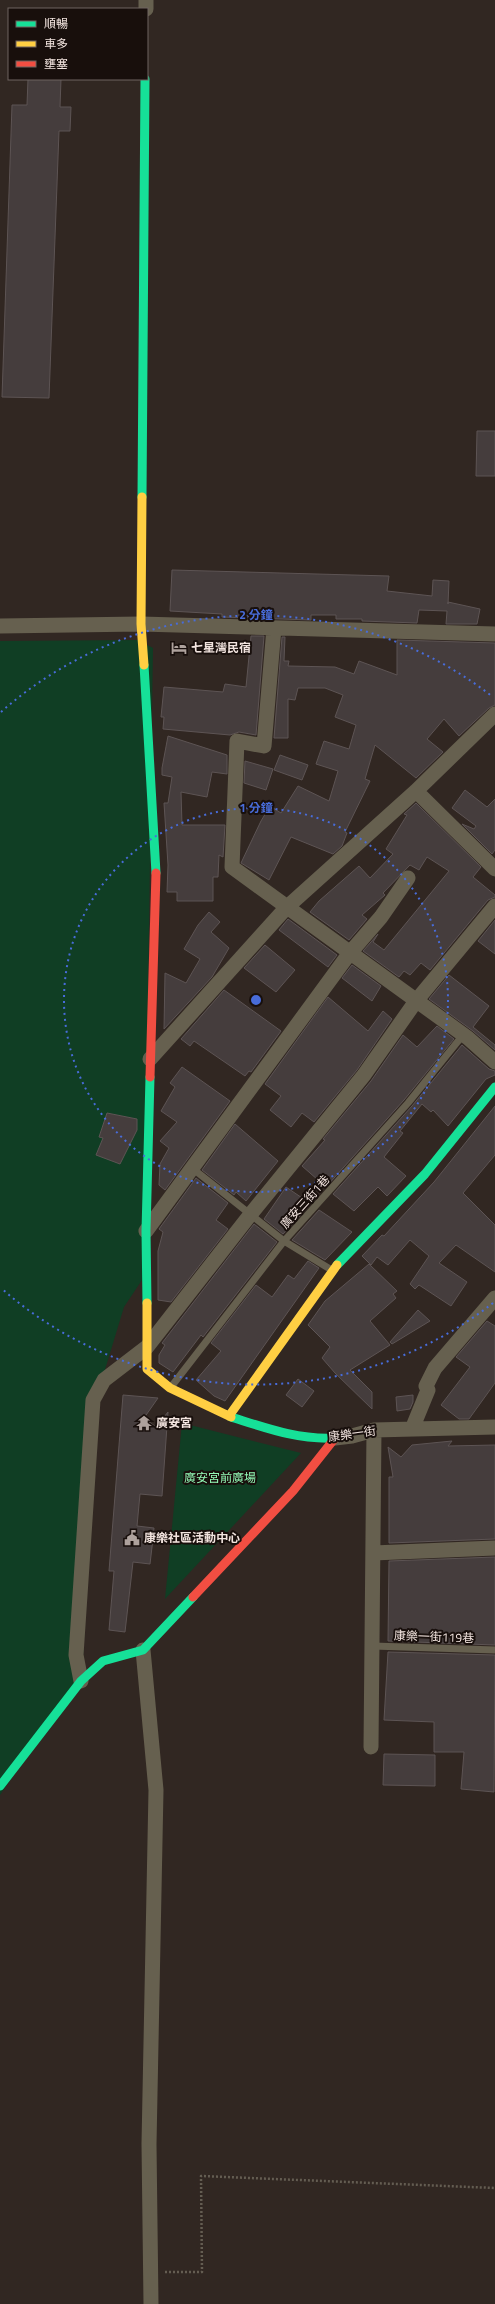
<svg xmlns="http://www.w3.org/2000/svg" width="495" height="2304" font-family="'Titillium Web','Noto Sans TC',sans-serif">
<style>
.green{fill:#103e24}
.building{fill:#453d3d;stroke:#5d5454}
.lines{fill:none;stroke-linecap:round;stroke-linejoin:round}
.path{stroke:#645d52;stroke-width:2.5;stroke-dasharray:2 2;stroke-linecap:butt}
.lane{stroke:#66604f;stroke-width:7}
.street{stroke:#66604f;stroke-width:15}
.fast{stroke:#16e098;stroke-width:9}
.slow{stroke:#ffcf43;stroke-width:9}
.jam{stroke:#f24e42;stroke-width:9}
.ring{fill:none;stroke:#486cd9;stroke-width:2;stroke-dasharray:2 4}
.labels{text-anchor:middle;stroke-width:4;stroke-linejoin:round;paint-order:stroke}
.poi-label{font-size:12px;font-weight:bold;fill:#f2e4df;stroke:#180f0c;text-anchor:start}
.street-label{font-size:12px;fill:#f2e4df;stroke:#180f0c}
.park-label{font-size:12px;fill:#93f9b6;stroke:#180f0c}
.centre{fill:#486cd9;stroke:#180f0c;stroke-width:2}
.ring-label{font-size:12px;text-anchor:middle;font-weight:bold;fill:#486cd9;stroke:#180f0c;stroke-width:4;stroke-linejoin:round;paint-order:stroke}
</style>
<rect width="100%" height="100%" fill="#312722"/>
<!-- green -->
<path class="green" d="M138,640L153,648L144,1277L124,1307L97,1396L82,1676L0,1795V641Z
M182,1423L301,1453L165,1599Z"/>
<!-- building -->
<path class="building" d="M28,79H61L60,107H71L70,131H59L49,398L2,397L12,105H27Z
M477,431H495V476H476Z
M172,570L389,576L387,591L432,596L433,580L449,581L448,604V602L480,609L477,624H446L447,611L419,610L417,623L362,621V619H336V615H311V620L222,617V614L170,611Z
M251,636H264L256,735L239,732L230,735L163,729L164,717H161L164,687L223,692L225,684L246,687Z
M282,637H285L284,661H289L288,666L335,667L354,674L359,661L397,675V640L495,643V705L489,708L459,736L444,719L427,739L443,752L416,778L375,745L365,779L370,781L345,832L347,833L342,846L333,854L291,837L269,880L241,863L261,821L270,806L281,813L298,786L329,801L338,771L316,764L324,741L349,749L356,725L335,717L343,695L325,688H298L295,700L288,699V738H274Z
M168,736L227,755V774L212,772L207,797L181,792L182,825H225L223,857L219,855L218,877H213V901H177V892H167L168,865L164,803H168L172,777L162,775V768Z
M280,755L308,765L302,780L274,770Z
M245,761L273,769L266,790L244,783Z
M465,790L487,807L495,799V850L492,854L462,824L474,829L476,826L452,808Z
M416,803L481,867L473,877L495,895V897L488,900L430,970L421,963L410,975L404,971L399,977L363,951L378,934L373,942L384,950L449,871L427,857L419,870L410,865L383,893L385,895L362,915L367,919L349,940L310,912L319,901L359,866L370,878L393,854L386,849L407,815L404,814Z
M209,912L220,922L211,932L229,948L212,977L164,1029L165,973L186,983L200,959L184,949L198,925Z
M288,919L337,955L328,967L279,930Z
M495,920V954L478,941Z
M265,945L295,970L276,992L244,968Z
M352,965L381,986L372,1001L342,978Z
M449,975L489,1006L473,1027L495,1045V1050L473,1031L429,999Z
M224,990L281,1031L251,1072L249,1071L245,1076L194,1041L190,1046L181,1039Z
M328,997L368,1031L383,1011L392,1019L357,1070L314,1122L302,1113L291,1127L270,1110L281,1096L265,1084Z
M437,1026L454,1039L404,1100L326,1187L302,1166L325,1140L323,1139L371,1081L403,1035L417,1047Z
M462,1045L489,1069L495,1071V1075L486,1079L448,1126L433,1110L431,1112L422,1104L400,1131L403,1133L384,1157L406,1176L387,1196L378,1187L354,1211L333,1194L412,1106Z
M182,1067L230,1101L165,1190L159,1185L160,1164L169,1148L160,1141L177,1122L161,1111L175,1087L170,1083Z
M495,1106V1155L463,1193L495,1225V1272L456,1245L439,1263L467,1282L451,1306L419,1285L415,1289L410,1284L429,1256L410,1240L388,1265L377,1257L371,1265L362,1256L382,1235L384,1236L434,1182Z
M107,1113L137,1119V1130L120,1164L96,1155L103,1138L99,1137Z
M235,1124L278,1161L246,1201L236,1192L234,1195L202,1170Z
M196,1178L228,1203L216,1220L228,1229L171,1302L158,1300V1251L163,1232L159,1229Z
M286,1187L311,1204L283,1234L264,1219Z
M319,1210L352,1232L325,1260L292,1240Z
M254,1224L277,1242L203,1337L201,1335L173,1372L159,1363V1355L165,1345L162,1343Z
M308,1261L319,1268L225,1401L214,1396L196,1380L221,1351L211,1343L256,1285L272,1297L288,1275L294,1279Z
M369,1264L397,1291L393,1294L396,1298L370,1321L390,1345L350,1370L372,1392V1409L335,1373L322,1358L330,1347L308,1325L325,1301Z
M418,1310L430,1321L392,1344L390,1342Z
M487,1321L495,1326V1383L469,1419H459L441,1405L470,1367L456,1357Z
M298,1379L314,1391L302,1407L286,1395Z
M123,1395L158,1398L144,1418L156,1427L168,1412L162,1496L140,1494L137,1526L154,1528L152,1547L150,1564L133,1562L125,1632L109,1630L114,1571H109Z
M413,1395V1402L410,1409L397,1411L396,1397Z
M452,1441L448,1446L495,1445V1539L389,1543V1477H393L388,1447L401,1457L412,1445Z
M495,1557V1645L388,1641L389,1561Z
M388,1652L495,1655L494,1792L461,1789L464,1752H434V1722L384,1720Z
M384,1754L435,1755V1786L383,1785Z"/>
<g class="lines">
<!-- path -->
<path class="path" d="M165,2272H202L201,2176L495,2188"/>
<!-- lane -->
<path class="lane" d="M192,1168L284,1241L330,1269
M171,1387L284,1241L408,1103L463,1035
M373,1646L495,1650"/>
<!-- street -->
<path class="street" d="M146,9V0
M0,626L141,624L495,634
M274,628L264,746L237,741L232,867L468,1038L495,1062
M416,791L495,869
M150,1059L286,908L416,791L495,714
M146,1231L349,954L381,917L408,878
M412,1429L428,1390L426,1386L435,1368L495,1298
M335,1438L352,1436L374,1430L495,1427
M373,1553L495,1548
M143,1650L156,1790L149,2144L151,2304
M81,1681L76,1655L93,1400L104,1380L147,1347L250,1215L364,1075L416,1001L495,906
M371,1747L374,1430"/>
<!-- fast -->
<path class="fast" d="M142,497L145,79
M144,665L156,873
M337,1265L425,1174L495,1087
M147,1303L146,1231L150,1077
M231,1417C266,1428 298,1440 335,1438
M0,1786L81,1681L103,1661L143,1650L193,1597"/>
<!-- slow -->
<path class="slow" d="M142,497L141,624L144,665
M147,1303V1369L170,1388L231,1417
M229,1416L337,1265"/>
<!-- jam -->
<path class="jam" d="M150,1077L156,873
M193,1597L293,1491L335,1438"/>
</g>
<!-- distance rings -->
<g class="ring">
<circle cx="256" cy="1000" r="192"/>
<path d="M493 1303A385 385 0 0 1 1 1288M1 712A385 385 0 0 1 493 697"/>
</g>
<!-- icons -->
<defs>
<symbol id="hotel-bare" viewBox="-9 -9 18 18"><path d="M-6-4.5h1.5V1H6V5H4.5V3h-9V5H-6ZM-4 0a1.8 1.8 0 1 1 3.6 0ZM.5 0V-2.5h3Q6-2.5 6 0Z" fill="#aea29d" stroke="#180f0c" stroke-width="2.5" paint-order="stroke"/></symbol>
<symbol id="temple-bare" viewBox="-9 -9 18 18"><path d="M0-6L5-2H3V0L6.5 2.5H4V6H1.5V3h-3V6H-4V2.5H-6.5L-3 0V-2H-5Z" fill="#aea29d" stroke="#180f0c" stroke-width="2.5" paint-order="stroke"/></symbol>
<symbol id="civic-bare" viewBox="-9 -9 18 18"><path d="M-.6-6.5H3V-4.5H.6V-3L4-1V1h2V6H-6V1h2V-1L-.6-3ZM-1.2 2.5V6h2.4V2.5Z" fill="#aea29d" stroke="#180f0c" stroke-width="2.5" paint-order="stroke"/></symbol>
</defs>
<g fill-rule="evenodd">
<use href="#hotel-bare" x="168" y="637" width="22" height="22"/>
<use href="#temple-bare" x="133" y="1412" width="22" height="22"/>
<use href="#civic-bare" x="121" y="1527" width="22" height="22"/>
</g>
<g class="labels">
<!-- poi labels -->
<g class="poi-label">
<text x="191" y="652">七星灣民宿</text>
<text x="156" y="1427">廣安宮</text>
<text x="144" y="1542">康樂社區活動中心</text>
</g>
<!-- street labels -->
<g class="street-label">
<text transform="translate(305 1202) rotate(-48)" y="4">廣安三街1巷</text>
<text transform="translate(352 1434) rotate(-8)" y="4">康樂一街</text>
<text transform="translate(434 1637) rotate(2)" y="4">康樂一街119巷</text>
</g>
<!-- park labels -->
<g class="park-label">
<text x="220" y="1482">廣安宮前廣場</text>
</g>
</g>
<circle cx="256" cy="1000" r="6" class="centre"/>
<g class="ring-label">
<text x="256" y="619">2 分鐘</text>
<text x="256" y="812">1 分鐘</text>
</g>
<!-- legend -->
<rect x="8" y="8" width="140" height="72" fill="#180f0c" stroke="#6f6460"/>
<rect x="16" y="21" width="20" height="6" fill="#16e098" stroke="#6f6460"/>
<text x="44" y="28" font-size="12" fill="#f2e4df">順暢</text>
<rect x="16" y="41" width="20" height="6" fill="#ffcf43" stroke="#6f6460"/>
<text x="44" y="48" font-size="12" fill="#f2e4df">車多</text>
<rect x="16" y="61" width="20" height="6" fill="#f24e42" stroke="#6f6460"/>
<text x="44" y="68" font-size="12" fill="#f2e4df">壅塞</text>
</svg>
